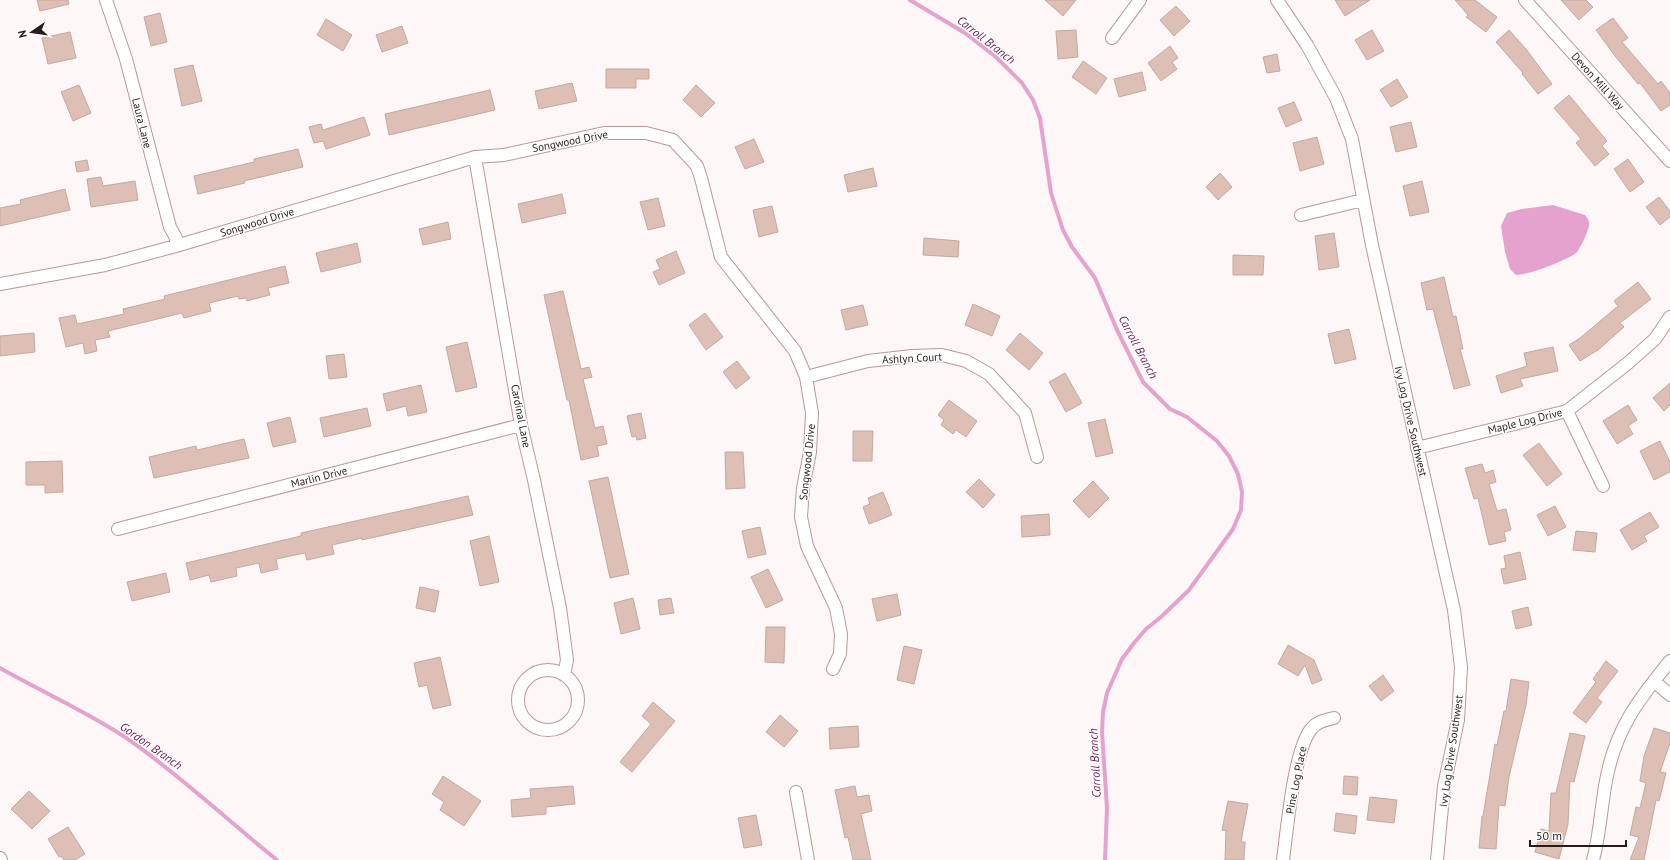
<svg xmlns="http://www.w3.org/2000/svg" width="1670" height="860" font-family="'PT Sans',sans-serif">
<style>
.water{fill:#e6a2ce}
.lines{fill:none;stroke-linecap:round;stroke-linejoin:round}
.stream{stroke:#e6a2ce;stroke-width:4}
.building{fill:#ddbfb5;stroke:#c5a89f}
.minor-casing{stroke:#b89999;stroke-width:14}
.minor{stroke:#fff;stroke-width:12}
.labels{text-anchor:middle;stroke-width:3;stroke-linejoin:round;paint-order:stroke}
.street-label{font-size:11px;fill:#271b1b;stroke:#fff}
.water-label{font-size:12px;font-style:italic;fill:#6e2159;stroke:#fff}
</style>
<rect width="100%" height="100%" fill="#fef7f7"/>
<!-- water -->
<path class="water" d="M1553,205L1585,215C1587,217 1589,220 1589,223C1590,229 1581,247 1577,252C1571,259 1526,276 1516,275L1510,269L1505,252L1501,226L1507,213L1522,209Z"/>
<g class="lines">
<!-- stream -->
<path class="stream" d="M910,0L965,33L996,57L1022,83L1033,100L1040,118L1051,193L1063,230L1072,247L1095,278L1117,330L1143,382L1170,409L1187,417L1217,441L1229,456L1238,474L1242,492L1241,510L1233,529L1189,590L1161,617L1146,629L1134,643L1122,659L1107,693L1103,712L1102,732L1107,808L1105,860
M0,668C42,692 88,712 128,739C181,776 227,820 277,860"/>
</g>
<!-- building -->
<path class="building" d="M37,0H68L69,4L40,11Z
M1045,0H1076L1063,16Z
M1335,0H1370L1345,16Z
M1455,0H1475L1497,17L1486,32L1466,17L1468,15Z
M1561,0H1586L1593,7L1579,20Z
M1176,6L1190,21L1174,36L1160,20Z
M160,13L167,42L151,46L144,17Z
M1613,18L1628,38L1622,42L1658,84L1661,81L1670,93V105L1661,111L1640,83L1638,84L1615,56L1596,30Z
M326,19L352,35L343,51L317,35Z
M402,26L408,43L382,52L376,35Z
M1076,30L1078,57L1058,59L1056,31Z
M1372,30L1384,51L1367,60L1355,40Z
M1509,30L1526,49L1552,84L1538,94L1522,74L1523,73L1496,42Z
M70,32L76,58L48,64L42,38Z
M1170,46L1178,58L1172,62L1177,69L1161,81L1148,63Z
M1277,54L1280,71L1267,73L1263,57Z
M1083,61L1107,78L1096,94L1072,77Z
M193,65L202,101L182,106L174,69Z
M606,69H649V79H636V88H606Z
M1142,72L1146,90L1119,97L1114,79Z
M1397,79L1408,97L1391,107L1380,90Z
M572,83L577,101L539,109L535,91Z
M79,85L91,113L73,121L61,92Z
M696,85L715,103L701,117L683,100Z
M490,90L495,110L389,135L385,114Z
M1569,95L1607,141L1602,146L1609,154L1595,166L1576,143L1581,139L1554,108Z
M1294,102L1302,120L1286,127L1278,108Z
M364,117L370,135L326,149L323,141L314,143L309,127L321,124L323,130Z
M1411,122L1417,147L1396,152L1390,127Z
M1317,137L1324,164L1300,171L1293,143Z
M754,139L764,162L745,169L735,147Z
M298,149L303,167L244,181L245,183L198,194L194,176L254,162V159Z
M1628,159L1644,182L1630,192L1614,169Z
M87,160L89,170L77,172L75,162Z
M873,168L877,186L848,192L844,175Z
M1220,173L1232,187L1218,200L1206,187Z
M101,177L103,186L135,181L138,200L91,207L87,179Z
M1422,181L1429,212L1410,216L1403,186Z
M65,189L70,210L0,226V208L21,204L20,200Z
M562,194L566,213L522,223L518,204Z
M1659,197L1670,211V217L1660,225L1646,207Z
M658,198L665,226L648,230L640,202Z
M772,206L778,232L759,237L753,210Z
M448,222L451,239L423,245L419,229Z
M1334,233L1339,267L1319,270L1315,236Z
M924,238L959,241L958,257L923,255Z
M357,243L361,262L321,272L316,253Z
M676,251L685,273L659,285L653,272L660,269L656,260Z
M1233,255L1264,256L1263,275H1233Z
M285,266L289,283L268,288L270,295L247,301L246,298L239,299L238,296L209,303L211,311L184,318L182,313L108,331L110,337L95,340L97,351L85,354L83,343L66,347L59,318L75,315L77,324L124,314L123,309L165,299L164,296Z
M1444,277L1453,317L1456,316L1463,349H1460L1470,385L1454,389L1433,309L1427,310L1421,283Z
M1638,282L1651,299L1620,323L1624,327L1598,350L1580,361L1569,345L1580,338L1618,306L1614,301Z
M563,291L581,369L589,367L592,377L583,379L595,428L603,426L607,444L597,446L599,456L581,460L569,400H567L544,295Z
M973,304L1000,316L992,336L965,325Z
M863,305L868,325L846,330L841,310Z
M705,313L723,337L706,350L689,325Z
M1349,329L1356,359L1335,364L1328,334Z
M34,333L35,352L0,356V336Z
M1020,333L1043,353L1029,370L1006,350Z
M467,342L477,387L456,392L446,347Z
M1553,347L1558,371L1520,379L1523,386L1501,393L1496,376L1527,366L1524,353Z
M344,354L347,377L329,379L326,356Z
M737,361L750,378L736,389L723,372Z
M1065,373L1082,403L1066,412L1049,382Z
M1670,383V405L1664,411L1653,398Z
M421,385L427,412L408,416L406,406L387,411L383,394Z
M949,400L977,421L966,437L956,430L953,434L941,425L944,420L938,415Z
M1628,405L1637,420L1628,426L1633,434L1617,444L1603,421Z
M367,408L371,426L324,437L320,418Z
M641,413L646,438L637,440L636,436L632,437L627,416Z
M290,417L296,442L273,447L267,423Z
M1105,419L1113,453L1096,457L1088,423Z
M853,431H873L872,461H853Z
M244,439L249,458L154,478L149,457L196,446L197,450Z
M1660,441L1670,462V472L1654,480L1640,451Z
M1539,443L1562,474L1547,486L1523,455Z
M725,452H743L745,488L726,489Z
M62,461L63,492L45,493V485H26V462Z
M1482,464L1485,473L1493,470L1496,482L1489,484L1497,511L1506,509L1511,530L1504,532L1506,541L1489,545L1478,498L1474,499L1465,468Z
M608,477L629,574L610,578L589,481Z
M979,479L995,495L983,508L966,492Z
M1093,481L1109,498L1089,518L1073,501Z
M883,492L892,515L869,524L863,507L870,504L868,498Z
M468,496L473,515L362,540V538L332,545L334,554L307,560L305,553L276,559L278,569L261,573L259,563L236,568L237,576L211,582L209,575L190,580L186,563L301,536V533Z
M1555,506L1566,527L1548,536L1537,515Z
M1650,512L1659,527L1644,536L1647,541L1632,550L1620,530Z
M1049,514L1050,535L1022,537L1021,516Z
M760,527L766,554L748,558L742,531Z
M1576,531L1597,533L1595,552L1573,550Z
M489,536L499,582L480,586L470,541Z
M1520,552L1526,579L1504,584L1501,569L1506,568L1504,556Z
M768,569L783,600L766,608L751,577Z
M166,573L170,592L132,601L127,582Z
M420,587L439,591L435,612L416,608Z
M897,594L901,615L877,621L872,599Z
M633,598L640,629L621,634L614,603Z
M671,598L674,613L660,615L658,600Z
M1528,607L1532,625L1516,629L1512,611Z
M766,627H785L784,663L765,662Z
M1288,645L1314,660L1322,680L1312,684L1305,665L1298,676L1278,664Z
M904,646L922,650L914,684L897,680Z
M440,657L451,705L433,709L427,685L419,687L414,663Z
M1606,661L1618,671L1597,698L1602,702L1586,723L1573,713L1596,682L1593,679Z
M1383,675L1394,691L1381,701L1369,686Z
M1511,679L1529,682L1526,705L1509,777L1505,806L1499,805L1496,849L1479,848L1482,816H1483L1495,744L1497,745L1504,711H1506Z
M653,702L675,721L632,772L620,762L651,724L642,716Z
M780,715L798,731L784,747L766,732Z
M858,726L859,747L830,749L829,728Z
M1654,728L1670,733V743L1660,772L1666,773L1659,801L1656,800L1644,860H1630L1639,837L1630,835L1636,807L1640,808L1646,783L1640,781L1644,756Z
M1570,733L1585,736L1574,782L1570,781L1568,824L1559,859L1535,852L1541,829L1549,831L1551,793H1556Z
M443,776L481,801L464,826L440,810L444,802L432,794Z
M1344,776L1358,777L1357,795L1343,794Z
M573,786L575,804L546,807V814L512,817L511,800L531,798L530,789Z
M855,786L857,797L869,795L872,811L861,814L871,860H853L848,837L845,838L835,790Z
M29,791L50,811L32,829L11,809Z
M1370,797L1397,800L1394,823L1367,820Z
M1228,801L1248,804L1241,842H1245L1244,860H1225L1226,831L1222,830Z
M1336,813L1357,816L1355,834L1334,831Z
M756,815L762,845L744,848L738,818Z
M68,827L85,854L75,860H64L61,856L59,857L48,839Z"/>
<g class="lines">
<defs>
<path id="minor" d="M106,0L126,59L170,227L176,238V246
M1277,0L1307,45L1336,98L1352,139L1372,245L1454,610L1461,667L1458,720L1444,786L1437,860
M1525,0L1670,161
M1112,38L1140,0
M475,157L521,425L534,480L560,608L567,660L564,675
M1301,215L1363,200
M0,284L105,265L176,246L475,157L504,155L604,133H646L673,140L697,166L701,178L721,257L795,351L806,377L812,413L810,452L803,488L801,517L807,546L836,608L841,634L840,654L833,669
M806,377L868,361L912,356L942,355L966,361L989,374L1025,413L1037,457
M1567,411L1603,486
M1417,448L1567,411L1628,363L1655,339L1670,317
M118,529L521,425
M518 700a30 30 0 1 1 60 0a30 30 0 1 1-60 0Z
M1654,681L1670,695
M796,792L808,860
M0,858L1,860
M1283,860C1287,830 1294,748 1312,728C1318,721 1326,720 1334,718
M1593,860C1600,834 1601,807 1606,781C1615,730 1638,700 1670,661"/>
</defs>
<!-- minor casing -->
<use href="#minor" class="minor-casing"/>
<!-- minor -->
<use href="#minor" class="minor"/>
</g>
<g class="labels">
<!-- street labels -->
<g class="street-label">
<text transform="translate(1598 81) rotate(48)" y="4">Devon Mill Way</text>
<text transform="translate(142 123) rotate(76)" y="4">Laura Lane</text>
<text transform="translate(570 141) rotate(-11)" y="4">Songwood Drive</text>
<text transform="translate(257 222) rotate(-17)" y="4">Songwood Drive</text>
<text transform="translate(912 358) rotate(-3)" y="4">Ashlyn Court</text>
<text transform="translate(521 416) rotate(79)" y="4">Cardinal Lane</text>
<text transform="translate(1411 421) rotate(77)" y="4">Ivy Log Drive Southwest</text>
<text transform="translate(1525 421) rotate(-14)" y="4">Maple Log Drive</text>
<text transform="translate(807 462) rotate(-84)" y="4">Songwood Drive</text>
<text transform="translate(319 477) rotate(-14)" y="4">Marlin Drive</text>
<text transform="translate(1451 751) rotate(-82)" y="4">Ivy Log Drive Southwest</text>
<text transform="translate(1296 780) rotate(-79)" y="4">Pine Log Place</text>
</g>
<!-- water labels -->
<g class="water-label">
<text transform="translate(986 40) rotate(38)" y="4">Carroll Branch</text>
<text transform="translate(1138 347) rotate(62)" y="4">Carroll Branch</text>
<text transform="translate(151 746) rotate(35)" y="4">Gordon Branch</text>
<text transform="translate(1095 763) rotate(-93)" y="4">Carroll Branch</text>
</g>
</g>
<!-- north arrow -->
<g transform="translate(32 32) rotate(257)" stroke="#ffffff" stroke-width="3" paint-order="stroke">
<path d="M0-3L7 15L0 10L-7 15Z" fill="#271b1b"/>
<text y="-6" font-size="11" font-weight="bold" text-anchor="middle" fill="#271b1b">N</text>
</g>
<!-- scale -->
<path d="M1530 840v6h96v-6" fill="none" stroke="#271b1b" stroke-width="2"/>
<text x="1536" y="840" font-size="12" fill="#271b1b" stroke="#ffffff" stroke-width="3" paint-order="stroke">50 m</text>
</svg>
